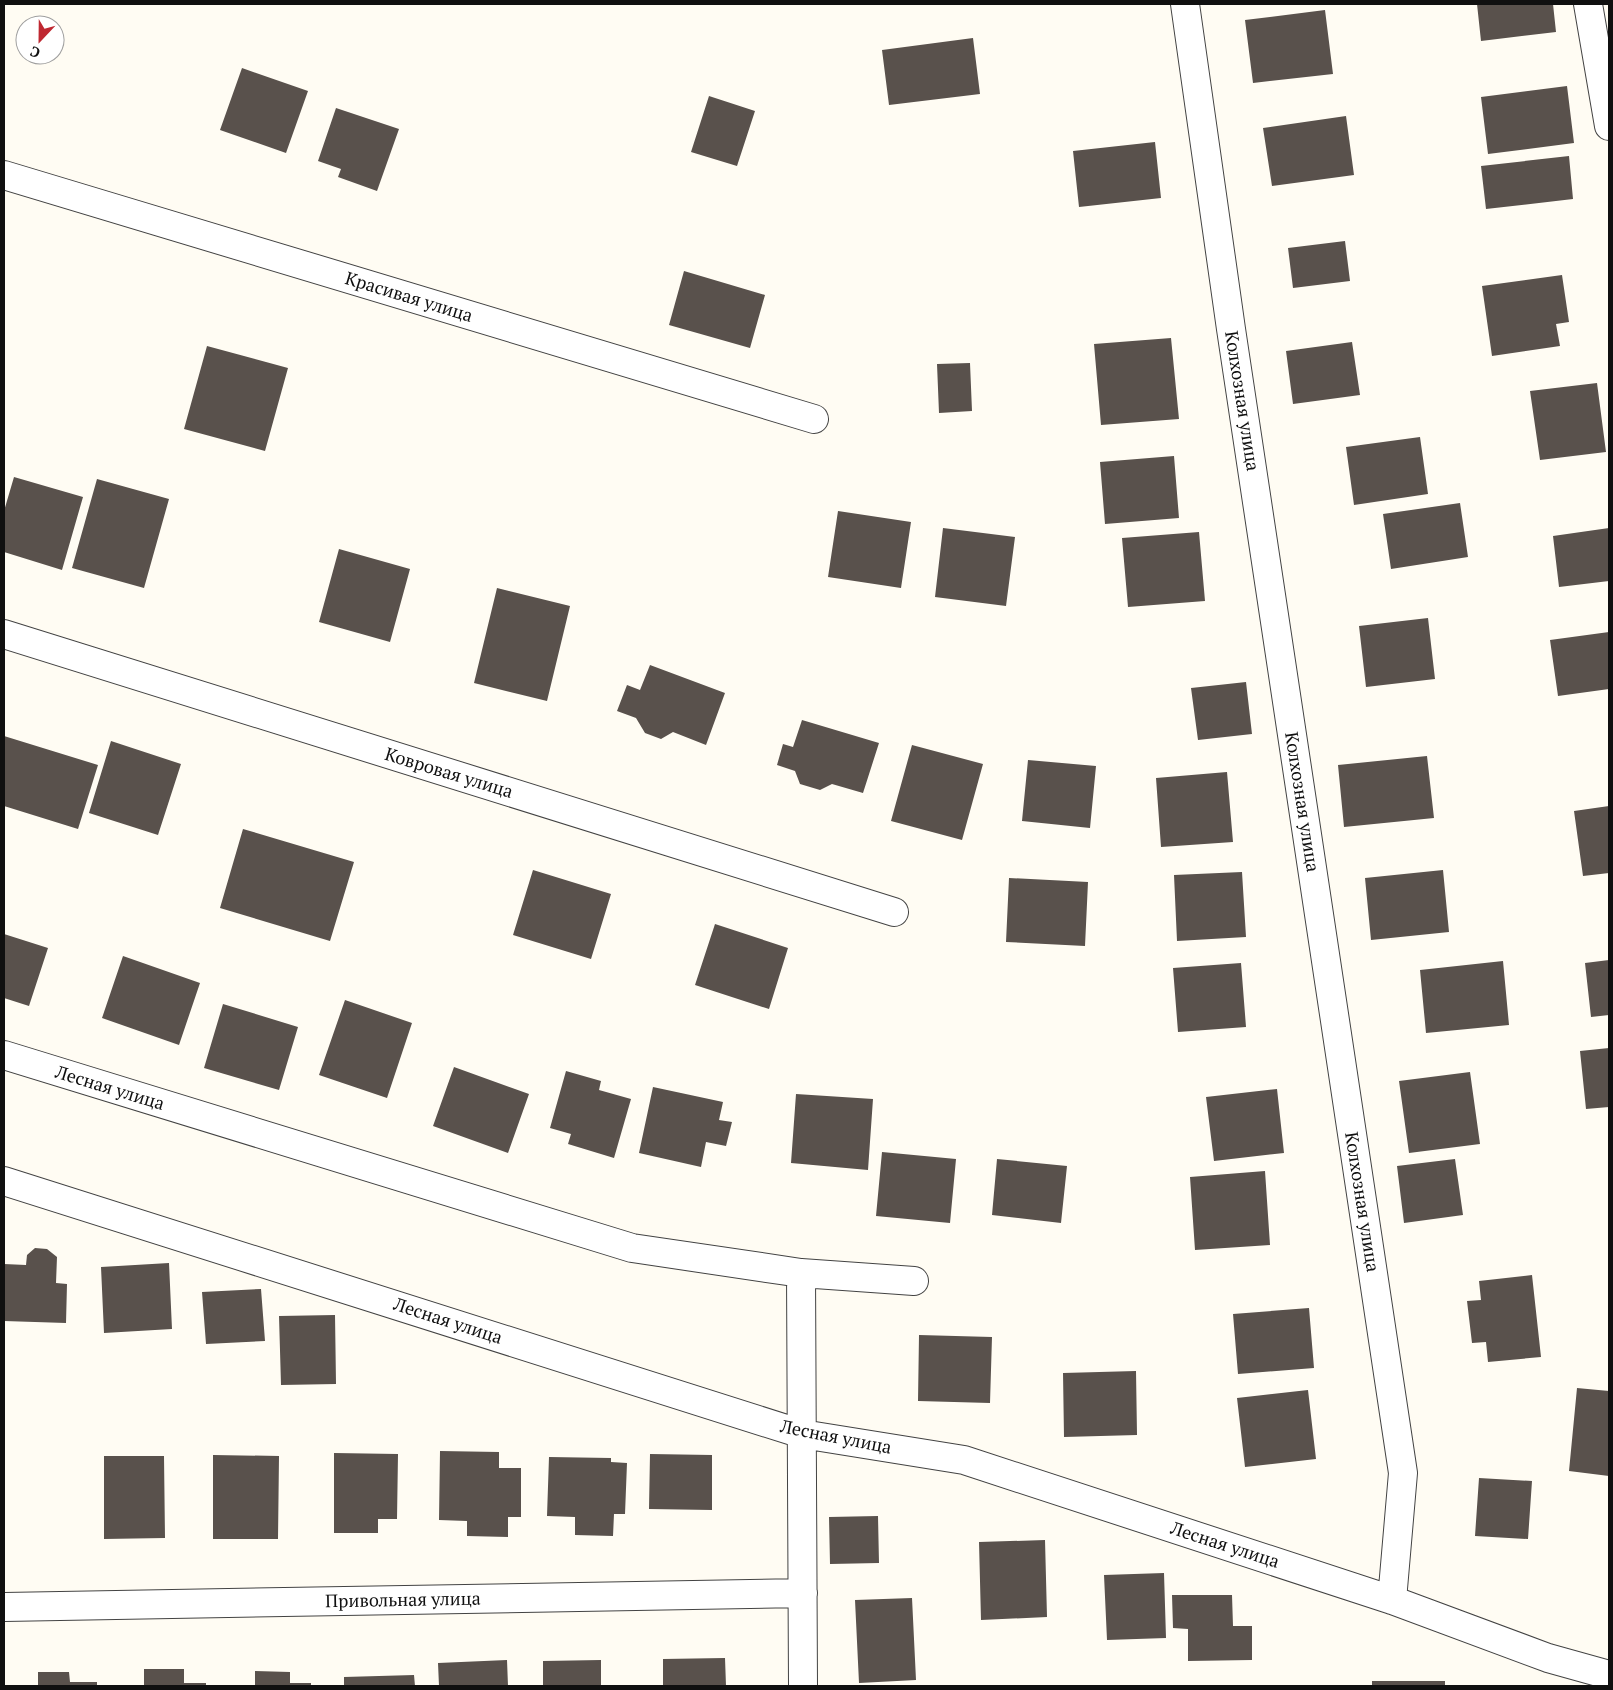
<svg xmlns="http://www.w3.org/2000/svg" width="1613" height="1690" font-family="'PT Serif',serif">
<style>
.building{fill:#59514c}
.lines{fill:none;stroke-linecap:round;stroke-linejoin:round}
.minor-casing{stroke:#434343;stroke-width:30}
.minor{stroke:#fff;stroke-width:28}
.labels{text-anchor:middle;stroke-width:5;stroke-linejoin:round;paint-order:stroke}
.street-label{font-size:18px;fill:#101010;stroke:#fff}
</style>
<rect width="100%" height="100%" fill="#fffcf3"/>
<!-- building -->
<path class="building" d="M1477,4H1553L1556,32L1481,41Z
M1325,10L1333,74L1253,83L1245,20Z
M973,38L980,94L889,105L882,50Z
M242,68L308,91L286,153L220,130Z
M1567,86L1574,143L1488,154L1481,97Z
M709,96L755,111L737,166L691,152Z
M336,108L399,129L377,191L338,177L341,169L318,161Z
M1346,116L1354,175L1272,186L1263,128Z
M1155,142L1161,198L1079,207L1073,151Z
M1569,156L1573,199L1486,209L1481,166Z
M1345,241L1350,281L1293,288L1288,248Z
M684,271L765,295L750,348L669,325Z
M1562,275L1569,322L1556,324L1560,346L1492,356L1482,286Z
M1171,338L1179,419L1101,425L1094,344Z
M1352,342L1360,395L1293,404L1286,351Z
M207,346L288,368L265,451L184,429Z
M970,363L972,411L939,413L937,364Z
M1597,383L1606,452L1540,460L1530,391Z
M1420,437L1428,494L1354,505L1346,447Z
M1174,456L1179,518L1105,524L1100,462Z
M14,477L83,497L62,570L4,552V511Z
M97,479L169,499L144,588L72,568Z
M1460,503L1468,557L1391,569L1383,514Z
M838,511L911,522L901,588L828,577Z
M943,528L1015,537L1006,606L935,597Z
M1609,528V581L1559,587L1553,536Z
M1199,532L1205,601L1128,607L1122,538Z
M339,549L410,569L390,642L319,622Z
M497,588L570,606L547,701L474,683Z
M1428,618L1435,679L1366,687L1359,626Z
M1609,632V689L1558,696L1550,640Z
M650,665L725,693L706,745L673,732L661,739L645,733L636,718L617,711L627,685L640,690Z
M1246,682L1252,734L1198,740L1191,688Z
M802,720L879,743L863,793L832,784L820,790L800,784L795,771L777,765L783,744L793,747Z
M4,736L98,765L78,829L4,806Z
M111,741L181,764L158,835L89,813Z
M912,745L983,764L962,840L891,821Z
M1427,756L1434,818L1344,827L1338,765Z
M1028,760L1096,766L1090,828L1022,821Z
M1227,772L1233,842L1161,847L1156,778Z
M1609,806V873L1583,876L1574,811Z
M243,829L354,862L330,941L220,908Z
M533,870L611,894L591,959L513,935Z
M1443,870L1449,932L1371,940L1365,878Z
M1242,872L1246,937L1177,941L1174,875Z
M1009,878L1088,882L1085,946L1006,942Z
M715,924L788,948L769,1009L695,985Z
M4,934L48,948L29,1006L4,998Z
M123,956L200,983L179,1045L102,1018Z
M1609,960V1015L1591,1017L1585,963Z
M1503,961L1509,1025L1426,1033L1420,970Z
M1241,963L1246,1027L1178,1032L1173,968Z
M345,1000L412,1023L387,1098L319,1075Z
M223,1004L298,1027L279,1090L204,1068Z
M1609,1048V1107L1586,1109L1580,1051Z
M454,1067L529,1094L508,1153L433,1126Z
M566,1071L601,1081L599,1090L631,1099L614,1158L568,1144L571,1134L550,1128Z
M1470,1072L1480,1144L1409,1153L1399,1081Z
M653,1087L723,1102L719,1120L732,1122L726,1146L706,1142L701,1167L639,1153Z
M1277,1089L1284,1153L1214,1161L1206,1097Z
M796,1094L873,1099L868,1170L791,1163Z
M882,1152L956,1159L950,1223L876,1216Z
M997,1159L1067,1166L1061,1223L992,1215Z
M1455,1159L1463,1215L1404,1223L1397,1166Z
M1265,1171L1270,1245L1195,1250L1190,1177Z
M35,1248L47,1249L57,1257L56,1283L67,1284L66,1323L4,1321V1264L26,1265L27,1255Z
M169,1263L172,1329L104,1333L101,1267Z
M1532,1275L1541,1357L1488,1362L1486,1342L1472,1343L1467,1301L1481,1300L1479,1281Z
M261,1289L265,1341L206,1344L202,1292Z
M1309,1308L1314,1368L1238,1374L1233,1314Z
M335,1315L336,1384L281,1385L279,1316Z
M919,1335L992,1337L990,1403L918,1401Z
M1136,1371L1137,1435L1064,1437L1063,1373Z
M1577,1388L1609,1391V1476L1569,1471Z
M1308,1390L1316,1459L1245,1467L1237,1398Z
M440,1451L499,1452V1468H521V1517H508V1537L467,1536V1521L439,1520Z
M334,1453L398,1454L397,1519H378V1533H334Z
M650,1454L712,1455V1510L649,1509Z
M213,1455L279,1456L278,1539H213Z
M104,1456H164L165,1538L104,1539Z
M549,1457L611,1458V1462L627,1463L625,1514H614L613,1536L575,1535V1517L547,1516Z
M1479,1478L1532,1481L1528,1539L1475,1536Z
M878,1516L879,1563L830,1564L829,1517Z
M1045,1540L1047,1617L981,1620L979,1542Z
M1164,1573L1166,1638L1107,1640L1104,1575Z
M1172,1595H1232L1233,1626H1252V1660L1188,1661V1629L1173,1628Z
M912,1598L916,1680L859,1683L855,1600Z
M725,1658L726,1686H663V1659Z
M507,1660L508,1686H439L438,1663Z
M601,1660V1686H543V1661Z
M144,1669H184V1683H206V1686H144Z
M255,1671L290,1672V1683H311V1686H255Z
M38,1672H69L70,1682H97V1686H38Z
M414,1675L415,1686H344V1677Z
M1372,1681H1445V1686H1372Z"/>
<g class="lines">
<defs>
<path id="minor" d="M1185,4L1231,329L1403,1473L1392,1600
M1588,4L1609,126
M4,175L814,419
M4,634L894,912
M4,1055L632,1248L801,1273L914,1281
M4,1181L802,1434L964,1460L1392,1600L1548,1658L1609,1675
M801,1273L803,1686
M4,1607L803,1593"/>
</defs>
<!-- minor casing -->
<use href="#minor" class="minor-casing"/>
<!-- minor -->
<use href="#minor" class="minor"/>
</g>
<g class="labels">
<!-- street labels -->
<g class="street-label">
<text transform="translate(409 297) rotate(17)" y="6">Красивая улица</text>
<text transform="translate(1242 401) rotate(81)" y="6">Колхозная улица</text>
<text transform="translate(449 773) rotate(17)" y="6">Ковровая улица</text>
<text transform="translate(1302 802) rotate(81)" y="6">Колхозная улица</text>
<text transform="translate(110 1088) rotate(17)" y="6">Лесная улица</text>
<text transform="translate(1362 1202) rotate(81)" y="6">Колхозная улица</text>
<text transform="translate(448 1321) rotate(18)" y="6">Лесная улица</text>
<text transform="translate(836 1437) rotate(11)" y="6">Лесная улица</text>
<text transform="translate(1225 1545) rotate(18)" y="6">Лесная улица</text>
<text transform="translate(403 1600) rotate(-1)" y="6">Привольная улица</text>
</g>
</g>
<!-- border -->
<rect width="1613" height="1690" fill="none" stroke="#101010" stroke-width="10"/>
<!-- north arrow -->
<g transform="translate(40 40) rotate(202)"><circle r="24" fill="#ffffff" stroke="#9f9f9f"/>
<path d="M0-4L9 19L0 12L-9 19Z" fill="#bf2831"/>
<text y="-8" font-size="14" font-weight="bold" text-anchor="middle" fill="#101010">С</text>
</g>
</svg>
